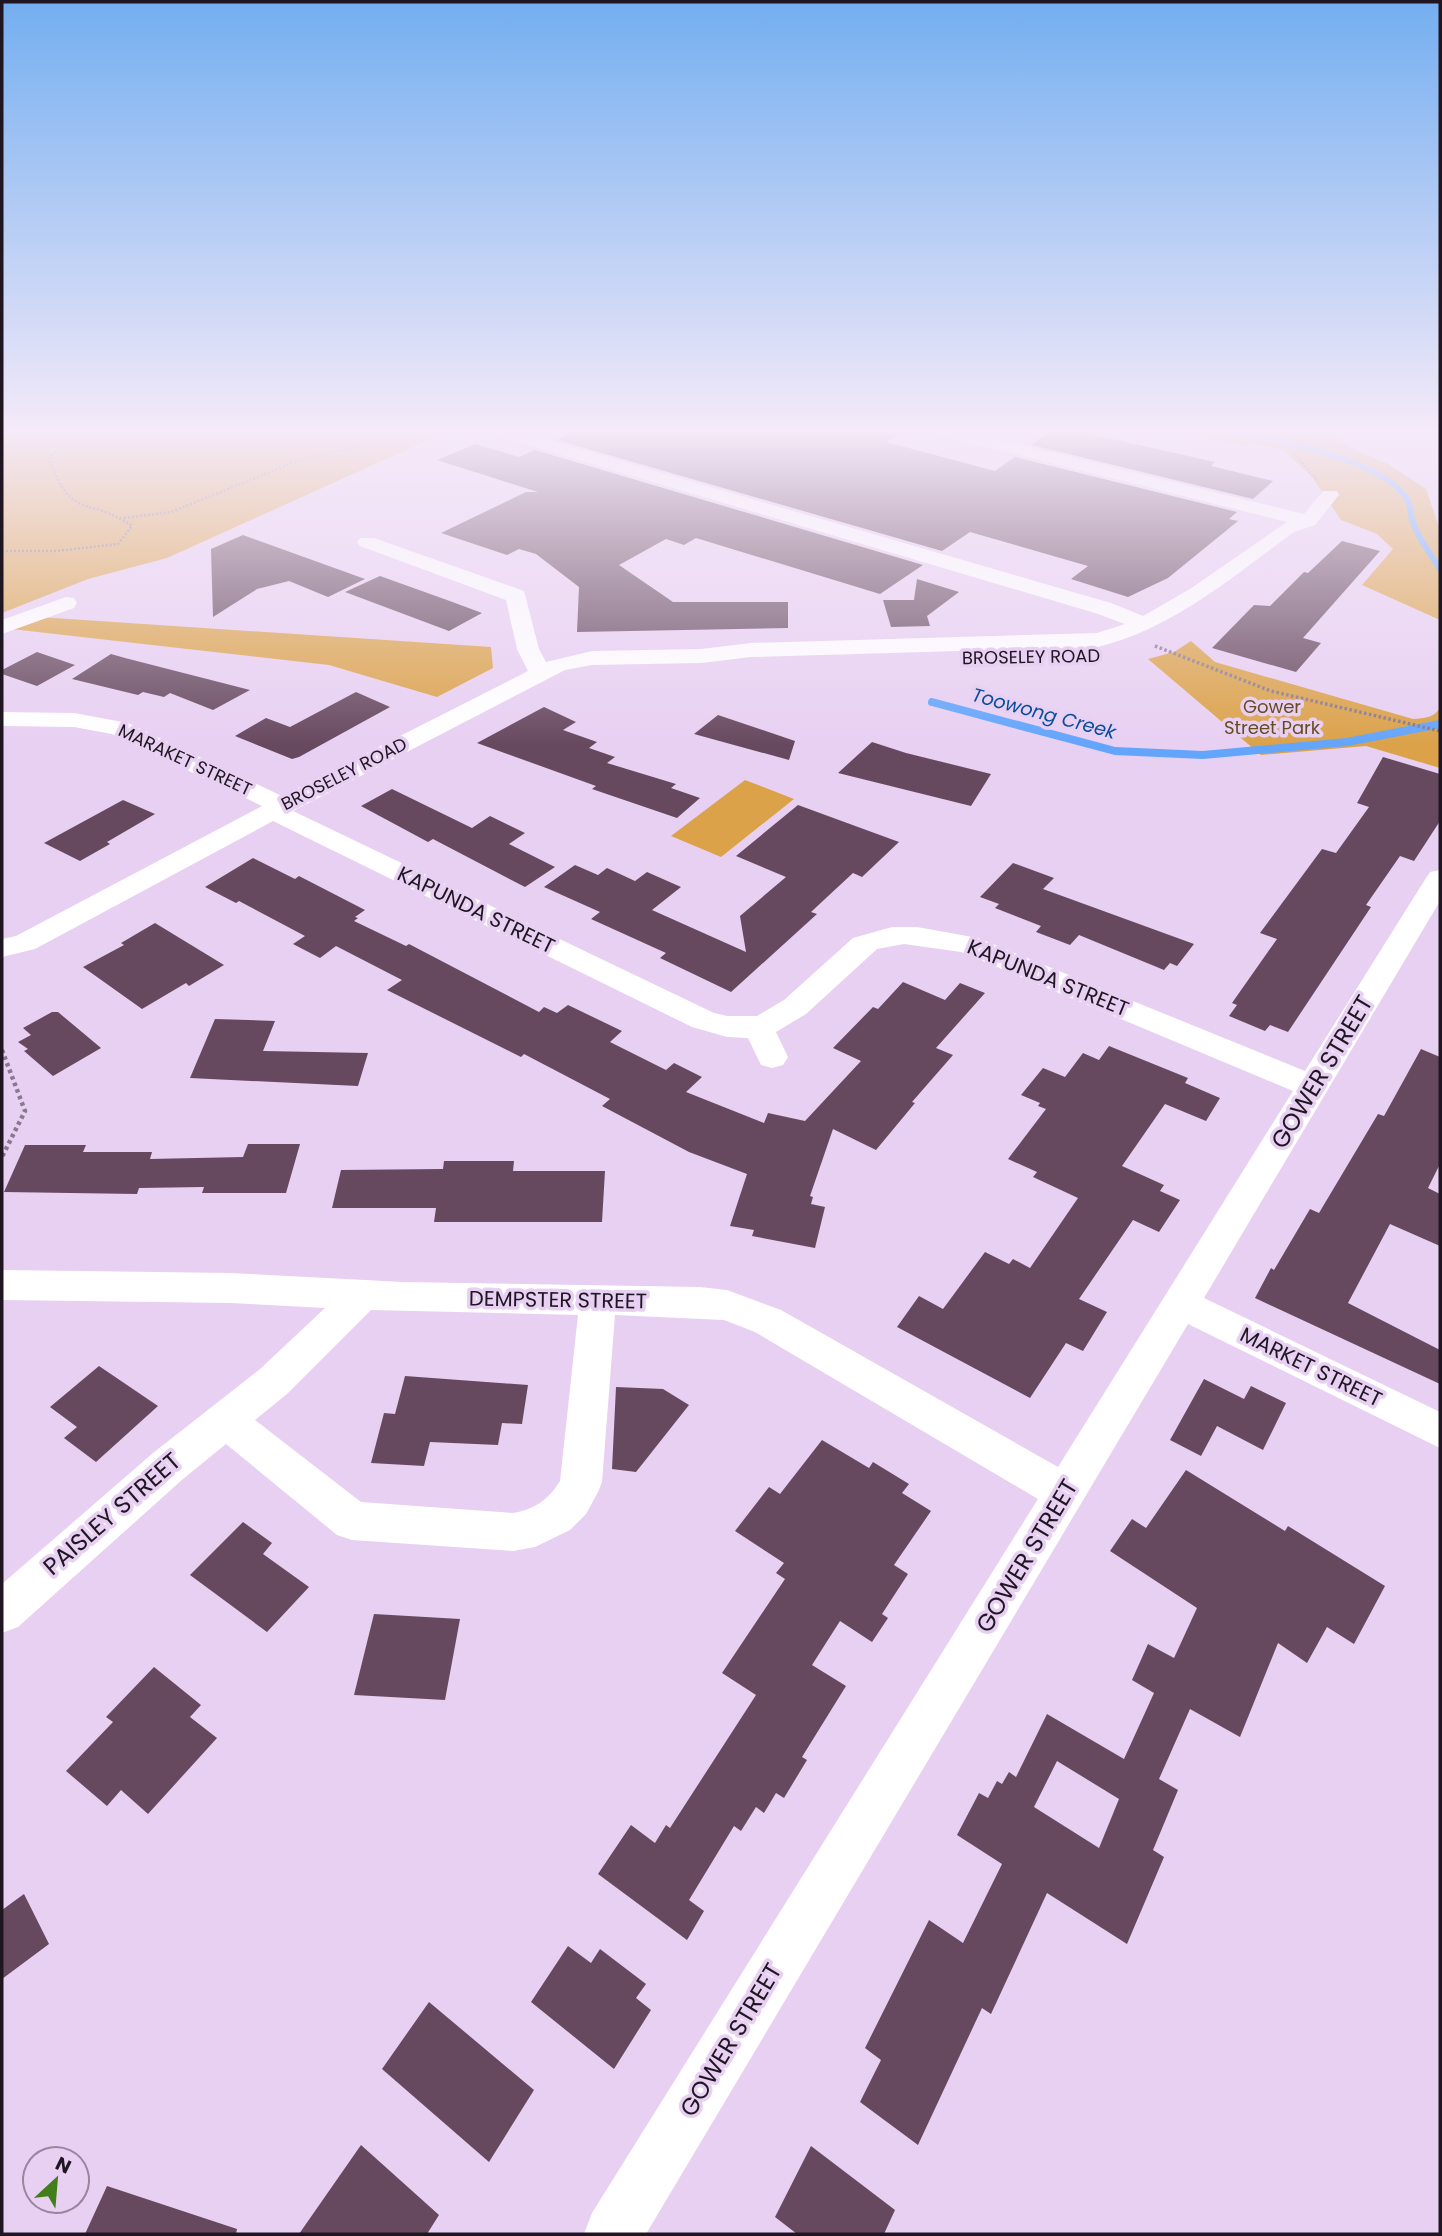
<svg xmlns="http://www.w3.org/2000/svg" width="1442" height="2236" font-family="Poppins,sans-serif">
<style>
.green{fill:#dba24a}
.lines{fill:none;stroke-linecap:round;stroke-linejoin:round}
.stream-far1{stroke:#63a5fb;stroke-width:6}
.stream{stroke:#63a5fb;stroke-width:8}
.building{fill:#67495f;fill-rule:evenodd}
.path-far2{stroke:#897990;stroke-width:2.5;stroke-dasharray:2 2;stroke-linecap:butt}
.path-far1{stroke:#897990;stroke-width:3.5;stroke-dasharray:2.5 2.5;stroke-linecap:butt}
.path{stroke:#897990;stroke-width:4.5;stroke-dasharray:3.5 3.5;stroke-linecap:butt}
.minor{fill:#fff;fill-rule:evenodd}
.labels{text-anchor:middle;stroke-width:7;stroke-linejoin:round;paint-order:stroke}
.far-street-label{font-size:18px;fill:#1f1622;stroke:#e8d0f2}
.far-park-label{font-size:18px;fill:#674c21;stroke:#e8d0f2}
.far-water-label{font-size:19px;font-style:italic;fill:#0a4e9b;stroke:#e8d0f2}
.street-label{font-size:21px;fill:#1f1622;stroke:#e8d0f2}
.near-street-label{font-size:24px;fill:#1f1622;stroke:#e8d0f2}
</style>
<rect width="100%" height="100%" fill="#e8d0f2"/>
<!-- green -->
<path class="green" d="M2,432H446L167,558L88,579L2,613Z
M1182,432H1324L1354,450L1388,464L1426,489L1440,530V620L1362,585L1393,549L1377,534L1341,520L1312,477L1282,449L1246,443L1249,447Z
M39,617L491,647L493,668L437,697L329,665L11,629Z
M1191,641L1215,662L1413,719C1424,718 1435,718 1440,707V768L1366,746L1261,755L1148,659L1174,652Z
M745,780L794,799L721,857L671,836Z"/>
<g class="lines">
<!-- stream-far1 -->
<path class="stream-far1" d="M1234,432C1277,441 1386,459 1408,501C1411,507 1410,515 1413,522C1418,539 1431,554 1440,569"/>
<!-- stream -->
<path class="stream" d="M932,702L1115,751L1203,755L1347,742L1440,724"/>
</g>
<!-- building -->
<path class="building" d="M574,432H901L886,442L995,471L1015,457L1237,512L1229,519L1238,521L1168,578L1128,597L1071,579L1088,566L970,532L942,551L557,440Z
M1050,432H1080L1117,440L1215,462L1211,466L1273,481L1253,499L1032,445Z
M475,444L519,457L535,450L923,565L880,594L696,538L684,545L666,539L619,565L673,602H788V628L577,632L579,587L536,554L519,549L507,555L441,533L526,492H538L437,460Z
M243,535L365,579L328,597L289,581L257,589L213,617L211,549Z
M1342,541L1380,551L1303,638L1321,643L1296,672L1212,648L1254,605L1270,606L1304,572L1308,573Z
M380,576L447,600L482,613L449,631L345,592Z
M917,579L959,592L927,616L930,626L891,627L883,600H914Z
M37,652L75,665L37,686L2,674V670Z
M111,654L125,658L250,690L213,710L170,693L164,697L143,692L138,695L72,679Z
M356,692L390,707L299,757L292,759L235,736L266,718L290,727Z
M544,707L576,722L563,730L597,742L589,748L615,757L607,763L676,784L671,788L700,798L677,818L592,789L596,786L477,743Z
M718,715L795,741L789,760L694,734Z
M872,742L906,753L991,774L971,806L838,773Z
M1383,757L1440,774V821L1414,861L1400,856L1366,905L1371,907L1288,1032L1270,1025L1265,1031L1229,1016L1237,1005L1232,1003L1277,939L1260,933L1322,849L1336,853L1369,807L1357,803Z
M392,789L472,828L490,816L525,833L509,844L555,867L525,887L433,839L428,842L361,806Z
M123,800L155,814L107,842L110,844L80,861L44,843Z
M798,805L899,842L862,877L853,873L811,912L817,914L731,992L660,958L666,953L591,919L600,912L544,887L575,865L598,875L607,868L635,881L647,872L681,887L652,910L746,952L740,916L786,877L736,856Z
M253,858L295,879L299,876L365,910L355,917L358,918L354,921L406,946L409,944L539,1012L544,1007L557,1013L568,1005L622,1031L610,1042L666,1070L674,1063L702,1077L686,1092L764,1123L768,1113L805,1121L861,1061L833,1048L873,1007L878,1009L903,982L945,1000L960,983L985,993L936,1048L953,1055L912,1102L915,1103L876,1150L833,1129L810,1196L813,1197L811,1204L825,1207L815,1248L752,1236L754,1230L730,1226L747,1174L689,1152L602,1106L610,1099L524,1054L521,1057L387,990L402,980L336,946L320,958L293,944L305,936L239,901L236,903L205,887Z
M1013,863L1054,878L1043,889L1194,944L1177,966L1170,963L1164,970L1079,935L1070,945L1036,932L1041,926L995,908L999,904L980,897Z
M155,923L224,965L189,986L186,983L142,1009L83,967L124,945L121,943Z
M52,1012H58L101,1048L53,1076L24,1051L28,1049L18,1042L31,1035L23,1028Z
M215,1019L275,1021L263,1051L368,1053L358,1086L190,1078Z
M1109,1046L1188,1078L1185,1083L1220,1098L1206,1121L1165,1104L1122,1166L1164,1185L1160,1191L1180,1200L1159,1232L1133,1220L1079,1299L1107,1312L1083,1351L1066,1343L1030,1398L897,1327L919,1296L943,1309L985,1252L1009,1264L1013,1259L1030,1268L1078,1198L1033,1177L1037,1172L1008,1159L1046,1109L1038,1106L1040,1103L1021,1095L1043,1068L1065,1077L1083,1053L1099,1060Z
M1421,1049L1440,1057V1164L1428,1188L1440,1194V1246L1390,1224L1348,1303L1440,1350V1384L1255,1298L1271,1268L1274,1270L1310,1209L1319,1213L1378,1114L1384,1116Z
M248,1144H300L286,1193H202L204,1187L139,1188L137,1194L4,1192L25,1145H86L83,1152H152L150,1159L243,1157Z
M444,1161H514L513,1171H605L602,1222H434L436,1208H332L341,1170L443,1169Z
M99,1366L158,1406L96,1462L64,1438L77,1427L50,1407Z
M405,1376L528,1385L522,1424L502,1423L498,1445L430,1442L424,1466L371,1463L384,1413L395,1414Z
M1204,1379L1244,1399L1251,1386L1286,1403L1263,1450L1217,1426L1201,1456L1170,1440Z
M616,1387L663,1389L689,1405L636,1472L612,1469Z
M822,1440L869,1468L873,1462L909,1484L902,1493L931,1511L894,1565L908,1574L882,1614L888,1618L872,1642L840,1621L812,1665L846,1686L802,1757L807,1760L784,1798L776,1793L764,1813L756,1807L741,1831L734,1826L689,1900L704,1911L687,1940L598,1874L631,1825L655,1843L666,1825L670,1828L756,1695L722,1673L785,1579L776,1573L784,1563L735,1531L769,1487L780,1494Z
M1186,1470L1285,1531L1288,1526L1385,1586L1354,1644L1327,1627L1307,1663L1278,1643L1240,1737L1190,1709L1159,1779L1178,1790L1153,1850L1164,1857L1127,1944L1047,1893L991,2014L982,2008L918,2145L860,2102L881,2060L865,2048L929,1920L963,1943L1002,1864L957,1835L979,1793L988,1798L997,1781L1002,1784L1009,1772L1016,1777L1047,1714L1124,1759L1154,1693L1132,1680L1148,1644L1174,1658L1197,1608L1110,1551L1132,1519L1146,1528ZM1057,1761L1119,1799L1099,1848L1034,1807Z
M243,1522L272,1543L263,1554L309,1587L267,1632L190,1575Z
M374,1614L460,1619L445,1700L354,1695Z
M154,1667L201,1705L190,1717L217,1738L148,1814L121,1790L107,1806L66,1771L113,1722L106,1717Z
M24,1894L49,1944L2,1979V1910Z
M568,1946L591,1963L600,1949L646,1984L636,1998L651,2010L614,2069L531,2002Z
M429,2002L534,2090L489,2162L382,2069Z
M361,2145L439,2215L427,2234H299Z
M811,2146L895,2210L884,2234H797L775,2217Z
M107,2186L237,2229L236,2234H85Z"/>
<g class="lines">
<!-- path-far2 -->
<path class="path-far2" d="M1298,432L1300,448L1294,453L1317,480
M124,518L171,512L300,460L375,442L397,432
M2,551H56L118,544L132,526C88,495 72,523 49,458L73,432"/>
<!-- path-far1 -->
<path class="path-far1" d="M1155,646L1271,691L1440,731"/>
<!-- path -->
<path class="path" d="M2,1050L25,1111L2,1157"/>
<!-- minor -->
<path class="minor" d="M496,432H521L1111,603L1143,616L1190,589L1287,522L944,436L942,432H969L1304,514L1323,491H1337L1339,495L1315,525L1294,532C1232,577 1174,628 1098,647L751,657L701,663L592,665L565,670L293,811L714,1013L727,1016H757L784,1000L853,938L892,927H917L978,938L1305,1071L1426,878L1430,872L1440,870V901L1204,1298L1440,1412V1448L1188,1324L646,2234H584L592,2213L1038,1499L755,1332L724,1320L615,1315L602,1482L598,1492L586,1514L570,1530L535,1547L513,1551L352,1540L337,1535L226,1444L183,1479L18,1627L2,1633V1584L153,1453L259,1370L325,1308L230,1303L2,1300V1270L230,1273L403,1282L700,1287L727,1290L781,1310L1058,1467L1293,1091L961,952L904,944L877,949L806,1014L776,1032L788,1057L783,1065L772,1068L761,1065L748,1038L727,1037L692,1027L273,821L35,949L2,957V939L16,936L262,806L112,734L74,727L2,726V712L74,713L128,723L282,796L528,671L517,649L506,600L360,546L357,542L360,538H374L524,591L539,649L546,662L592,651L701,649L751,643L1097,633L1125,624L1095,613L498,436ZM371,1310L578,1315L560,1481C549,1499 534,1510 513,1513L361,1502L255,1420L287,1394Z
M66,597L74,598L77,603L74,608L2,634V620Z"/>
</g>
<!-- sky -->
<linearGradient id="sky" x2="0" y2="1"><stop stop-color="#73aef0"/><stop offset="0.58" stop-color="#f5eaf9"/><stop offset="1" stop-color="#f5eaf9" stop-opacity="0"/></linearGradient>
<rect width="1442" height="745" fill="url(#sky)"/>
<g class="labels">
<!-- far-street labels -->
<g class="far-street-label">
<text transform="translate(1031 657) rotate(-1)" y="6">BROSELEY ROAD</text>
<text transform="translate(185 760) rotate(25)" y="6">MARAKET STREET</text>
<text transform="translate(344 774) rotate(-27)" y="6">BROSELEY ROAD</text>
</g>
<!-- far-park labels -->
<g class="far-park-label">
<text x="1272" y="713">Gower<tspan x="1272" dy="21">Street Park</tspan></text>
</g>
<!-- far-water labels -->
<g class="far-water-label">
<text transform="translate(1044 713) rotate(15)" y="7">Toowong Creek</text>
</g>
<!-- street labels -->
<g class="street-label">
<text transform="translate(476 910) rotate(26)" y="7">KAPUNDA STREET</text>
<text transform="translate(1048 978) rotate(22)" y="7">KAPUNDA STREET</text>
<text transform="translate(558 1300) rotate(1)" y="7">DEMPSTER STREET</text>
<text transform="translate(1311 1367) rotate(26)" y="7">MARKET STREET</text>
</g>
<!-- near-street labels -->
<g class="near-street-label">
<text transform="translate(1322 1072) rotate(-59)" y="8">GOWER STREET</text>
<text transform="translate(112 1514) rotate(-41)" y="8">PAISLEY STREET</text>
<text transform="translate(1027 1556) rotate(-59)" y="8">GOWER STREET</text>
<text transform="translate(731 2040) rotate(-59)" y="8">GOWER STREET</text>
</g>
</g>
<!-- border -->
<rect width="1442" height="2236" fill="none" stroke="#1f1622" stroke-width="7"/>
<!-- north arrow -->
<g transform="translate(56 2180) rotate(26)"><circle r="33" fill="#e8d0f2" stroke="#98869f" stroke-width="2"/>
<path d="M0-5L12 26L0 18L-12 26Z" fill="#427e1a"/>
<text y="-10" font-size="19" font-weight="bold" text-anchor="middle" fill="#1f1622">N</text>
</g>
</svg>
